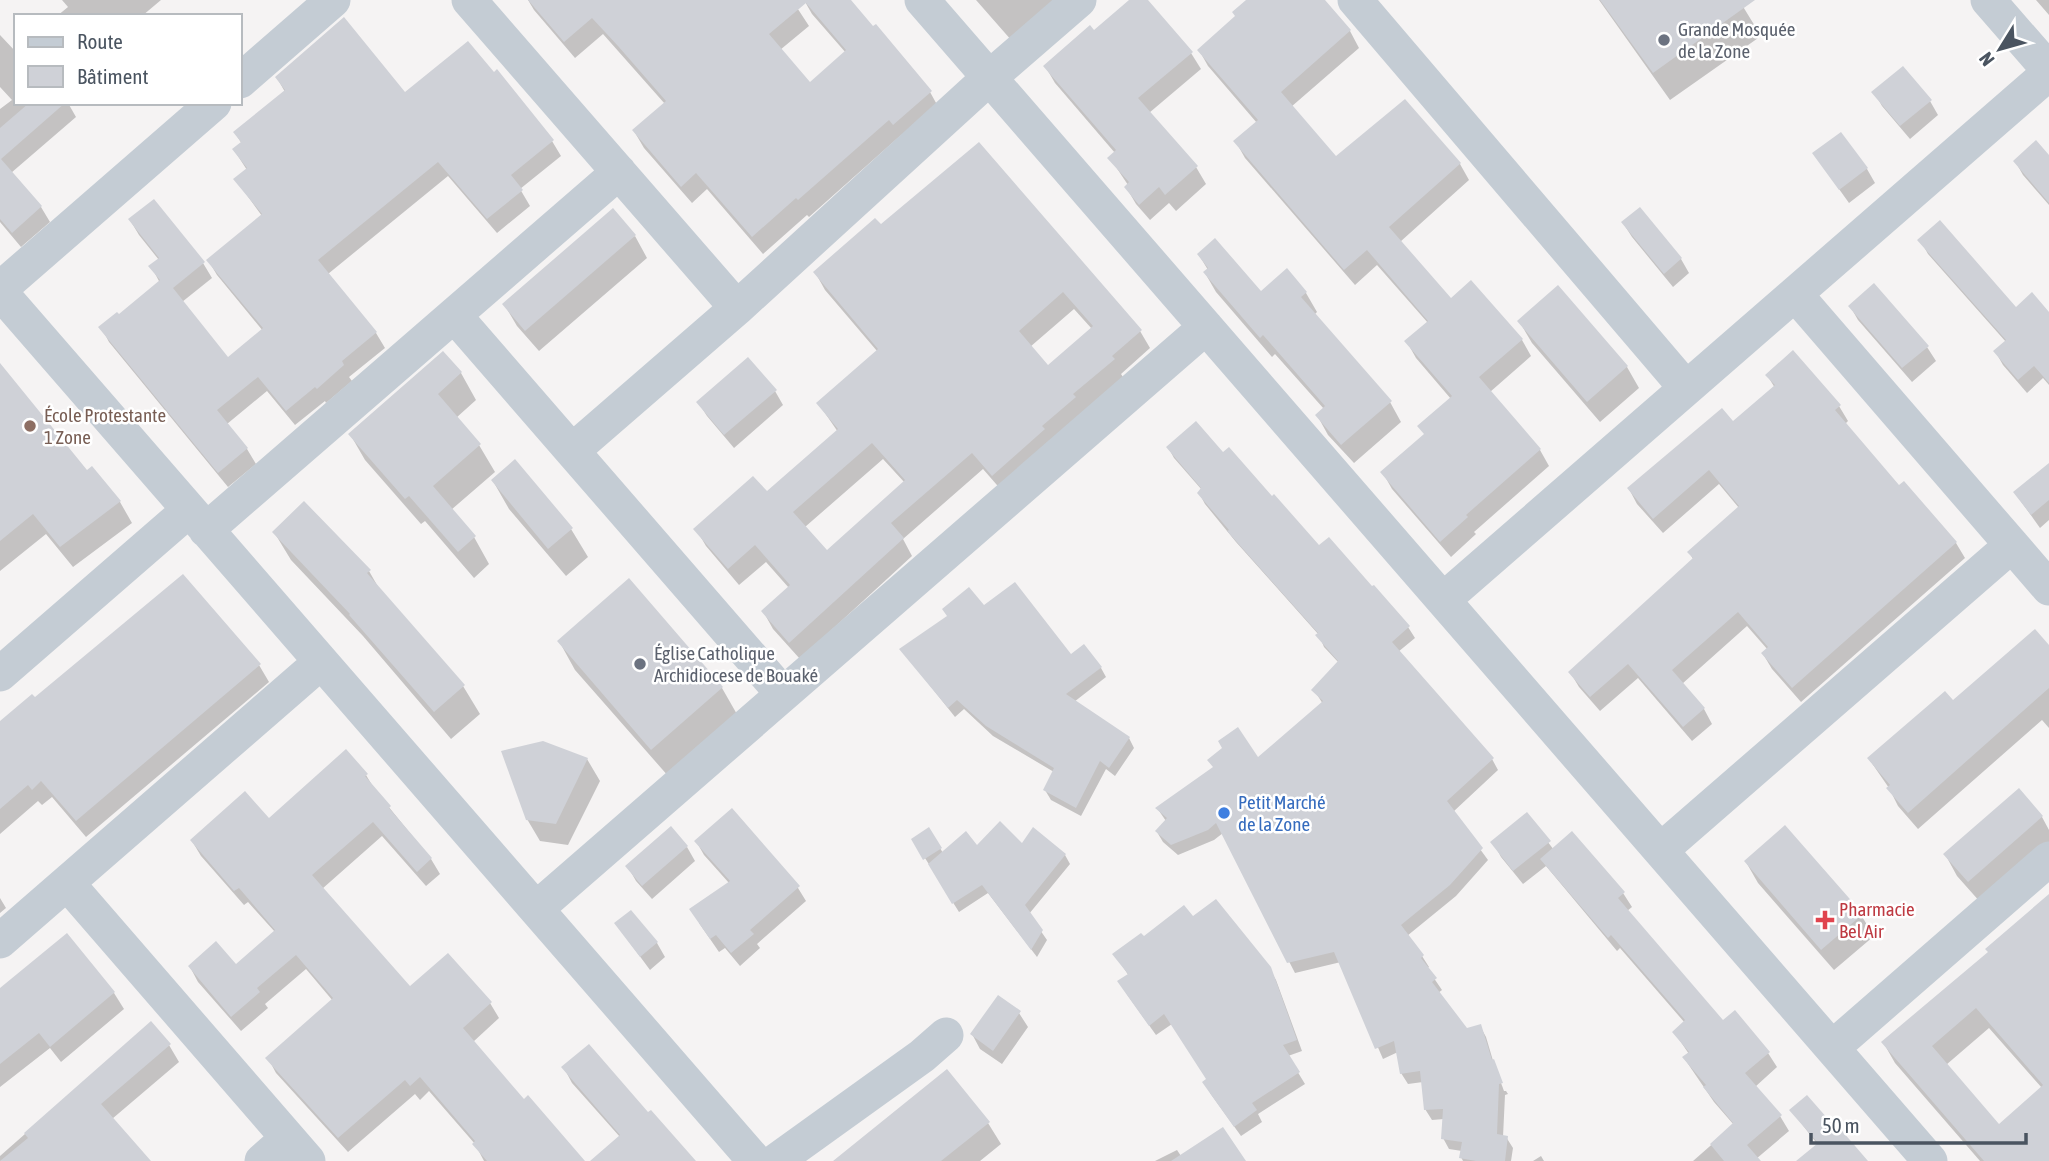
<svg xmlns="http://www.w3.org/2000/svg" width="2049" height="1161" font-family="'Asap Condensed',sans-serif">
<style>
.shadow{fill:#0003;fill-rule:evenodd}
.building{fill:#cfd1d7;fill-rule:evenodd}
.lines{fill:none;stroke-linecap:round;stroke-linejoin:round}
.minor{stroke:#c4ccd4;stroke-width:35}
.worship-dot{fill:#6b7280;stroke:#fff;stroke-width:2.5}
.education-dot{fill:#8d6e63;stroke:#fff;stroke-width:2.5}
.shop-dot{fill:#3f7fe0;stroke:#fff;stroke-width:2.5}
.health-dot{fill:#e0444e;stroke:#fff;stroke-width:2.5}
.labels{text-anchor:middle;stroke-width:5;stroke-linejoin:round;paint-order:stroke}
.worship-label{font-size:19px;fill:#5b616d;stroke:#fff;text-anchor:start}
.education-label{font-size:19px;fill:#785e54;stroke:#fff;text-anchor:start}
.shop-label{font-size:19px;fill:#366cbe;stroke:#fff;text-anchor:start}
.health-label{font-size:19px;fill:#be3a42;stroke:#fff;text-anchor:start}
</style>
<rect width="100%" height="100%" fill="#f5f3f3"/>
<!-- shadow -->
<path class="shadow" d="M62,0H161L142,16H57L68,7Z
M528,0H792L809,26L780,50L809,84L846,53L812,14L804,0H849L930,92L940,110L900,136L809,217L807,215L763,254L707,189L692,203L644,148L634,131L665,104L603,34L575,58L534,10Z
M976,0H1058L1012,41Z
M1132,0H1146L1191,53L1201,69L1149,113L1196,167L1206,184L1176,211L1169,203L1150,220L1136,204L1126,187L1128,185L1110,158L1115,153L1055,83L1045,66L1094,33Z
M1248,0H1323L1350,31L1359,48L1291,107L1336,159L1405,102L1460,164L1469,180L1400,242L1451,300L1522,340L1531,356L1490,392L1540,450L1549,466L1474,532L1476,534L1451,557L1392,489L1383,473L1425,436L1451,399L1416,358L1407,342L1428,323L1377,265L1355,285L1245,158L1236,142L1257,123L1208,66L1199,50L1237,17Z
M1599,0H1739L1761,36L1670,100Z
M2036,0H2049V15Z
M0,35L16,52V103H68L76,117L11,173L41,207L50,222L21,247L0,222V109L12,100L0,87Z
M277,78L405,94L552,141L561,156L520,189L530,206L497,233L448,176L328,274L376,333L385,348L349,377L352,381L326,403L325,401L295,425L267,391L227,424L247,449L256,464L228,487L109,342L101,327L119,316L160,283L151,266L159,260L139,235L130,220L203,263L212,278L182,302L228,359L263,331L217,275L208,260L262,216L236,180L247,170L234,150L242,144L235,133L285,92Z
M1874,92L1930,101L1938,115L1910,139L1882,106Z
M979,144L1140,331L1150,348L1121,374L1123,377L1003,492L983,469L903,539L912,556L800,659L773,629L763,611L789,588L766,562L739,585L706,546L696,529L766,494L838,432L818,403L877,351L825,290L815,272L880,227ZM1074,309L1092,329L1048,367L1030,347ZM883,459L905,483L826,552L805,527Z
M1814,154L1867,169L1875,183L1849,203Z
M2049,158V205L2023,175L2015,161Z
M1623,223L1681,259L1689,273L1673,287L1632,237Z
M635,236L647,258L539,351L517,326L504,304Z
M1920,240L2016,309L2049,314V385L2043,378L2027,393L2003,365L1995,351L2006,342L1928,254Z
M1199,255L1261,293H1306L1317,312L1314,315L1390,402L1401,422L1354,463L1328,435L1317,415L1324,409L1275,354L1272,357L1216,292L1205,273L1208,270Z
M1850,306L1927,347L1936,361L1912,382L1858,320Z
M1519,321L1627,367L1639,388L1600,422L1532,343Z
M443,354L461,373L476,400L456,418L479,445L495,472L451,510L474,537L489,564L474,578L425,521L421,524L365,460L350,434Z
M0,365L87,472L120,502L132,523L73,567L46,534L0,571Z
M1767,375L1839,406L1848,421L1845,424L1899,487L1904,483L1956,543L1965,558L1801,702L1772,669L1763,654L1768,650L1747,626L1682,684L1704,709L1712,724L1692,741L1638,678L1600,711L1579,687L1570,672L1693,559L1689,552L1739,508L1719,484L1663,533L1637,504L1629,489L1733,424L1775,388Z
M775,391L783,405L734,448L707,416L698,402Z
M1168,447L1223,455L1319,548L1408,627L1415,638L1398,652L1492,759L1498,770L1453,812L1488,860L1456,896L1407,936L1422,956L1429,967L1427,968L1442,990L1438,993L1466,1030L1480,1026L1486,1037L1494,1064L1504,1091H1506L1508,1094L1505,1095L1503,1137H1506L1513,1148L1511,1161H1463L1461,1157L1462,1151L1449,1149L1443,1138L1444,1119L1432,1120L1425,1109L1423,1082L1408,1084L1401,1073L1398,1052L1383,1059L1341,962L1295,973L1223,833L1214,840L1178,855L1163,842L1157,832L1166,821L1157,808L1257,760L1323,704L1314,690L1339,663L1324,647L1319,635L1236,542L1205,504L1199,493L1202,490L1174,458Z
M2049,465V520L2040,528L2015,493Z
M493,481L571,529L588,557L566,576L509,509Z
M274,532L369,571L381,592L463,686L480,714L451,739L363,636L291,560Z
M984,608L1071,656L1101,668L1106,677L1074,702L1129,738L1134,748L1115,776L1106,769L1081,816L1051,800L1045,790L1054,772L993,736L964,709L955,717L901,649Z
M559,641L722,688L738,716L669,777L575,670Z
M2049,648V728L2042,720L1918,829L1898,806L1889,788L1869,759L1953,703Z
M259,665L269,682L86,837L52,797L42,805L38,801L0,834V723L34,700Z
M587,759L600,781L568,845L540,841L527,819Z
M366,775L375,790L431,859L440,874L426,886L382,836L322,889L409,989L490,1003L499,1018L473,1042L524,1101L583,1161H484L475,1144L429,1091L420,1100L415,1094L348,1152L276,1073L268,1058L333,1001L306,969L265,1004L268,1008L241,1031L198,982L190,967L236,966L275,932L248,902L244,905L201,856L192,841L269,820Z
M2019,791L2042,817L2049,830V843L1981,903L1957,876L1945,854Z
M732,810L798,888L806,901L757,944L760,948L740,966L725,948L719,952L699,923L729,883L704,855L696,841Z
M1527,815L1554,850L1623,893L1632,907L1627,911L1723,1022L1768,1053L1777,1067L1755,1087L1780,1116L1789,1131L1756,1159L1758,1161H1693L1734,1125L1714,1102L1684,1058L1689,1054L1674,1032L1685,1023L1620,948L1617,951L1546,866L1523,884L1501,857L1493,842Z
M929,830L943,853L977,847L1065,855L1070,864L1029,914L1047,940L1037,957L988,893L959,912L913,839Z
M687,847L695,861L652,899L636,881L628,867Z
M1746,862L1861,915L1874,936L1834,970L1758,883Z
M2049,897V1161H1980L1895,1063L1883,1042L1989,953ZM1989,1028L2042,1088L1999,1127L1946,1065Z
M0,898L6,908L0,913Z
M1193,919L1269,968L1276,980L1302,1051L1288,1056L1305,1084L1258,1114L1262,1122L1241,1136L1210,1093L1208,1080L1172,1024L1156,1035L1126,993L1129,976L1115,955L1143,939Z
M616,924L657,943L665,957L650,970Z
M114,993L124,1009L61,1062L50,1048L0,1087V1003Z
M1019,1013L1028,1027L1002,1064L980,1049L972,1034Z
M151,1023L169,1045L179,1062L112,1119L149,1161H0V1156Z
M564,1068L648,1114L694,1161H593L620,1137L572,1083Z
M1791,1110L1866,1161H1799L1818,1145Z
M988,1123L1001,1144L980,1161H836Z
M1177,1150L1181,1156L1222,1161H1155Z
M1541,1156L1544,1161H1533Z"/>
<!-- building -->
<path class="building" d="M528,0H851L873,26L876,24L932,91L893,125L889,120L798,200L796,198L752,237L696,173L681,187L632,130L666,101L618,46L592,18L564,42ZM806,3L846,50L810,82L769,34Z
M1129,0H1148L1193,52L1138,98L1198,166L1165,195L1159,187L1139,205L1124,187L1129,182L1107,158L1116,150L1043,66L1090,25L1094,30Z
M1246,0H1325L1351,30L1281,92L1336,156L1405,99L1461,163L1389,227L1451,298L1471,280L1523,339L1479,377L1541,449L1466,515L1468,517L1440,542L1380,472L1424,434L1417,426L1452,396L1404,341L1428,321L1367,250L1344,270L1233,141L1258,120L1197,50L1235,16L1232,12Z
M1600,0H1755L1653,73Z
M344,17L405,92L468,41L494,72L497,69L554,140L511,175L523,190L487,219L438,162L318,260L377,332L342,361L344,365L317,389L315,387L286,411L258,377L217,410L248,448L218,473L98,327L117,312L119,314L160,280L148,266L159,258L128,219L154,199L205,262L173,288L228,357L263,328L206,260L262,214L233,179L247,168L232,149L241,142L233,132L285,90L275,77Z
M1903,66L1932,100L1900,126L1871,92Z
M29,103H65L1,159L42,206L12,233L0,219V128Z
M1841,132L1868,168L1839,190L1812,153Z
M2036,140L2049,155V203L2013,161Z
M979,142L1142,330L1112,356L1115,359L1073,394L1076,397L1042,426L1045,429L992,476L972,453L891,523L904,538L789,643L761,611L790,585L755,545L728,569L693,529L753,476L767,491L838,429L816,403L878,349L813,272L875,218L881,224ZM1063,292L1093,326L1048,365L1019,331ZM872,443L905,480L827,550L793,512Z
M1640,207L1682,258L1664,274L1621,222Z
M613,208L636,235L525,331L502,304Z
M1940,220L2016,307L2032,292L2049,312V383L2034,366L2018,380L1993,351L2006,340L1917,240Z
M1215,238L1261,291L1287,268L1307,292L1301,297L1392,401L1341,445L1315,415L1325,406L1263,335L1260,338L1203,272L1208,268L1197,254Z
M1874,283L1929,346L1902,368L1848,306Z
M1558,285L1628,366L1587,402L1517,321Z
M1793,350L1841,405L1835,410L1899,485L1904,481L1957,542L1792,688L1761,653L1768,647L1738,612L1672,670L1705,708L1683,727L1628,664L1590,697L1568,672L1693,558L1687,552L1739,506L1709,470L1653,519L1627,488L1722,408L1733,421L1775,385L1765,375Z
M443,351L462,372L438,394L481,444L433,486L476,536L458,552L409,496L405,499L348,434Z
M748,357L777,390L724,435L696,402Z
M0,363L87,470L92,466L121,501L60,547L33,514L0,541Z
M1196,421L1223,452L1229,447L1272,496L1274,494L1319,545L1329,537L1372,586L1374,585L1410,626L1392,642L1494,758L1447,801L1483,848L1450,885L1401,925L1424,955L1421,958L1437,978L1432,982L1467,1028L1481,1024L1492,1060L1494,1059L1503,1083L1499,1084L1497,1134L1508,1136L1505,1161H1476L1459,1158L1462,1142L1441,1139L1443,1109L1424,1110L1420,1071L1400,1074L1394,1041L1375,1049L1334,952L1287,963L1216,823L1208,830L1171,845L1155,831L1167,818L1155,808L1213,767L1207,760L1222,748L1218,741L1238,727L1258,757L1323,701L1311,690L1338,661L1315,635L1318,633L1227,531L1229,530L1197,493L1201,488L1166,447Z
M515,459L573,528L548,549L491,480Z
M2049,463V500L2031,515L2013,492Z
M304,501L371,570L367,573L465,685L434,712L349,615L350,614L272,532Z
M183,574L261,664L76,821L41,781L32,790L28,785L0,809V721L32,694L35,697Z
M629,578L723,687L651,750L557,641Z
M1015,582L1071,654L1084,644L1102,667L1066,694L1130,737L1109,768L1100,761L1076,808L1043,790L1054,768L986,726L957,700L948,708L899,649L947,616L942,609L969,587L984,605Z
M2035,629L2049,645V688L1908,813L1886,788L1890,785L1867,758L1945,691L1953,700Z
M543,741L588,758L556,824L526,820L501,751Z
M346,749L368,774L365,776L391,806L389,808L432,858L417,872L373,822L312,875L410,986L448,953L492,1002L463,1028L524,1099L528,1095L585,1161H487L472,1144L475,1141L420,1077L410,1086L405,1080L338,1138L265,1058L333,998L296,955L257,988L260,992L231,1017L188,966L216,941L236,964L275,930L239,888L234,891L190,840L245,791L269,818Z
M2019,788L2043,816L1968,882L1943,854Z
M732,808L800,886L750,930L754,934L731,953L716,935L710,939L689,909L730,881L694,841Z
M1527,812L1551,841L1513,871L1490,842Z
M1000,821L1022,843L1033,827L1066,854L1025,905L1043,930L1031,950L982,885L952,904L928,864L966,831L977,845Z
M1785,825L1863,914L1821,950L1744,861Z
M671,826L688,846L642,886L625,866Z
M929,827L942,848L923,860L911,839Z
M1572,831L1625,892L1618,898L1723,1020L1735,1010L1770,1052L1745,1073L1782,1115L1747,1145L1761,1161H1724L1710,1144L1733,1123L1703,1087L1706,1085L1682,1057L1689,1052L1672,1032L1685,1020L1611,935L1608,938L1540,859Z
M2049,894V1161H1984L1881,1042L1988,952L1985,949ZM1976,1008L2043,1085L1999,1124L1932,1046Z
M1216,899L1271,967L1297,1040L1283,1045L1300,1072L1252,1103L1257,1110L1234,1127L1202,1082L1206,1079L1164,1014L1149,1026L1117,981L1128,974L1112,954L1141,933L1144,936L1184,905L1193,916Z
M631,910L658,942L640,957L614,923Z
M67,933L115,992L50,1047L39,1033L0,1064V988Z
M998,995L1021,1011L993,1051L970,1034Z
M151,1021L171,1044L101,1104L151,1161H0L28,1138L24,1133Z
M589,1044L648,1112L651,1110L696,1161H590L620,1135L561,1067Z
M947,1069L990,1122L941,1161H833Z
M1807,1095L1835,1127L1837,1125L1868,1161H1796L1818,1143L1789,1110Z
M1223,1127L1246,1161H1171Z"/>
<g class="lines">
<!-- minor -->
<path class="minor" d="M469,0L737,308
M922,0L1930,1161
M1355,0L1686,388
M1988,0L2049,70
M240,81L333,0
M0,289L214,103
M0,292L755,1161
M1795,294L2049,588
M454,315L783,694
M572,451L737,308L989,78L1079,0
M206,530L619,172
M1443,600L2049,73
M0,674L189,510
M1661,850L2012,545
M67,883L308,1161
M536,909L1206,327
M0,941L321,662
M1832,1048L2049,859
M262,1161L288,1138
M776,1161L922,1056L946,1035"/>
</g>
<!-- markers -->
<g class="worship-dot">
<circle cx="1664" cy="40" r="7"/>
<circle cx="640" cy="664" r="7"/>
</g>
<circle class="education-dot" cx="30" cy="426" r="7"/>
<circle class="shop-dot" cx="1224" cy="813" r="7"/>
<path class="health-dot" d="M1821.5 909.5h7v7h7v7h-7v7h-7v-7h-7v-7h7z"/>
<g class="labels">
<!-- worship labels -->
<g class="worship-label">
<text x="1678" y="36">Grande Mosquée<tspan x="1678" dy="22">de la Zone</tspan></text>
<text x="654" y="660">Église Catholique<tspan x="654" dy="22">Archidiocese de Bouaké</tspan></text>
</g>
<!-- education labels -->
<g class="education-label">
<text x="44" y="422">École Protestante<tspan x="44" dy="22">1 Zone</tspan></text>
</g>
<!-- shop labels -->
<g class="shop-label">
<text x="1238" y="809">Petit Marché<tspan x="1238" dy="22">de la Zone</tspan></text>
</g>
<!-- health labels -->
<g class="health-label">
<text x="1839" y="916">Pharmacie<tspan x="1839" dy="22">Bel Air</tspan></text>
</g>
</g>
<!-- legend -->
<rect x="14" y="14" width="228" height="91" fill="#ffffff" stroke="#b7bbbf" stroke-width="2"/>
<rect x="28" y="37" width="35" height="10" fill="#c4ccd4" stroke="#b7bbbf" stroke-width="2"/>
<text x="77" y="49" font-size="21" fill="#4a5460">Route</text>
<rect x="28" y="66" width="35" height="21" fill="#cfd1d7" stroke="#b7bbbf" stroke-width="2"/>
<text x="77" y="84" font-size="21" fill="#4a5460">Bâtiment</text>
<!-- north arrow -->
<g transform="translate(2000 49) rotate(233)" stroke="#ffffff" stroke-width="5" paint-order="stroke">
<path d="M0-5L12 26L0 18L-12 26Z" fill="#4a5460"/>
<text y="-10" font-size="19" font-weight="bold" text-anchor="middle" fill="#4a5460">N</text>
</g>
<!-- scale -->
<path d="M1811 1133v10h215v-10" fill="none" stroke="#4a5460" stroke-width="3.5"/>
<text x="1822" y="1133" font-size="21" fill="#4a5460" stroke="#ffffff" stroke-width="5" paint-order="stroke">50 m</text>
</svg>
